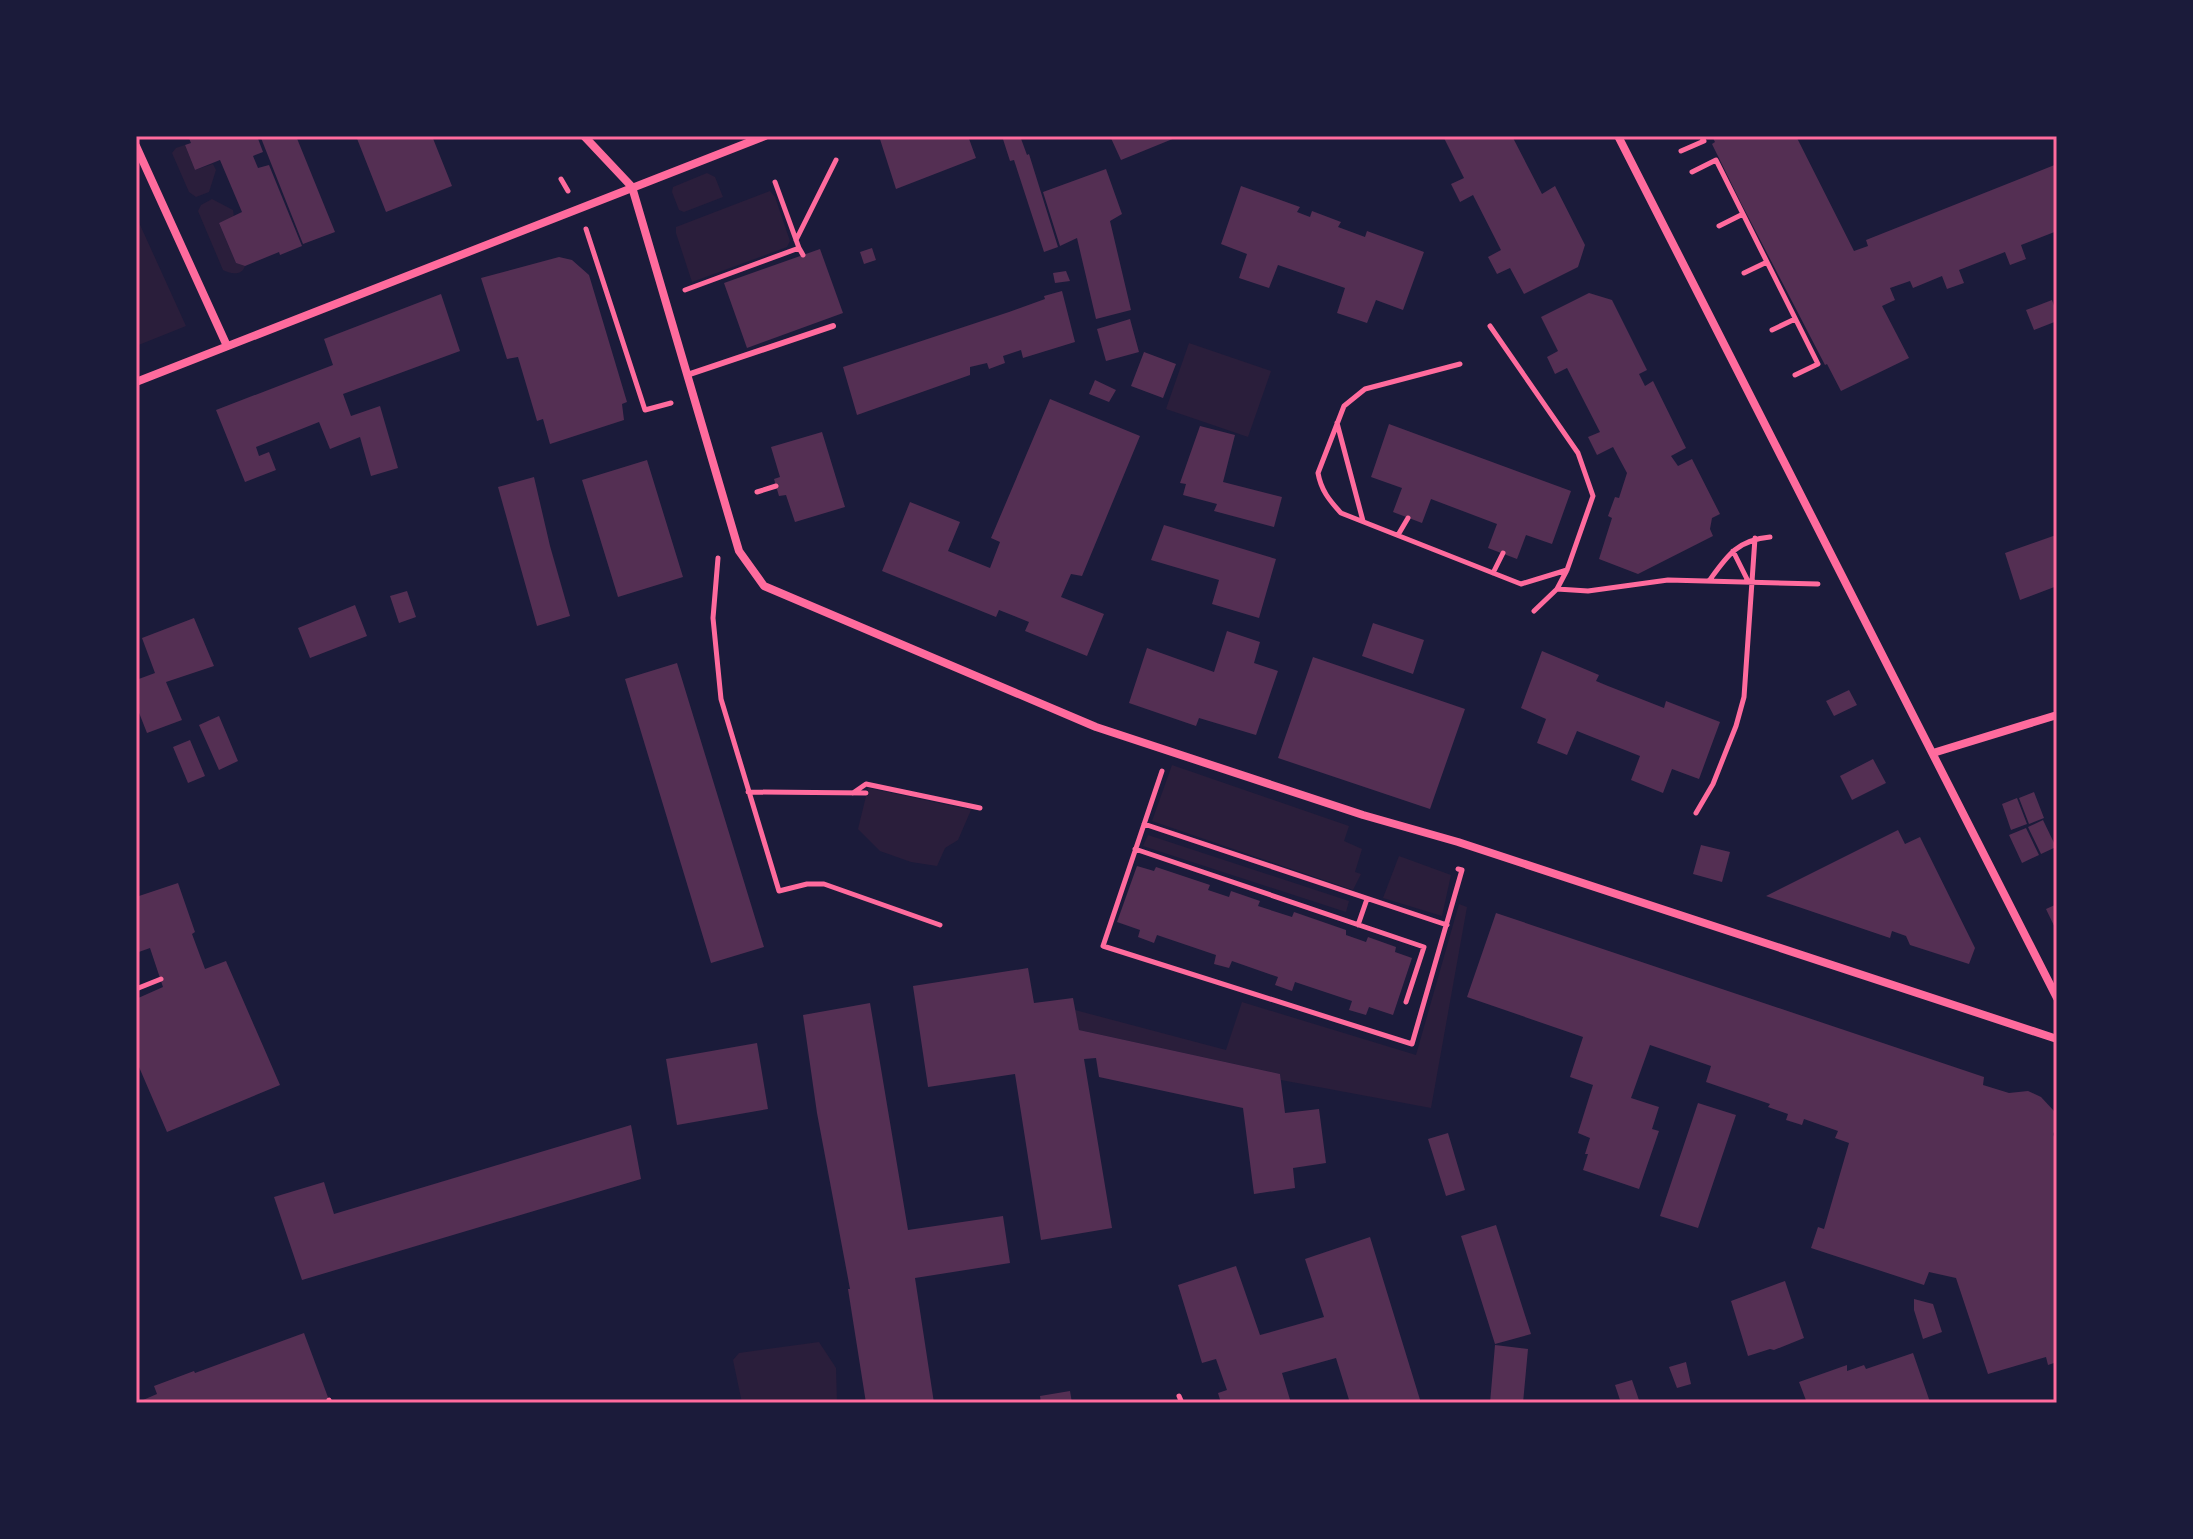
<svg xmlns="http://www.w3.org/2000/svg" width="2193" height="1539" font-family="'Libre Baskerville',serif">
<style>
.green{fill:#2a1e3b}
.building{fill:#542f53}
.lines{fill:none;stroke-linecap:round;stroke-linejoin:round}
.path{stroke:#ff6b9d;stroke-width:5}
.service{stroke:#ff6b9d;stroke-width:6}
.minor{stroke:#ff6b9d;stroke-width:8}
.neatline{fill:none;stroke:#ff6b9d;stroke-width:3}
</style>
<rect width="100%" height="100%" fill="#1b1b3a"/>
<!-- green -->
<path class="green" d="M185,145L195,170L213,164L216,170L209,192L196,197L189,192L172,153L176,148Z
M707,173L715,177L723,197L684,212L679,210L672,192L673,187Z
M770,191L775,197L790,241L787,247L692,282L676,233V227Z
M212,199L233,210L234,217L219,223L236,263L245,266C242,276 230,274 223,270L198,211L201,205Z
M136,216L186,326L136,346Z
M1189,343L1271,371L1248,437L1166,409Z
M1172,765L1349,826L1344,841L1362,849L1355,872L1361,874L1353,890L1152,821Z
M868,788L971,810L958,840L945,848L937,866L911,862L880,851L858,829Z
M1148,835L1349,901L1346,912L1143,846Z
M1399,856L1451,875L1442,916L1383,898Z
M1459,904L1467,907L1431,1108L1281,1080L1280,1074L1079,1030L1075,1010L1226,1050L1242,1002L1416,1055Z
M819,1342L836,1368L837,1403H742L733,1360L739,1353Z"/>
<!-- building -->
<path class="building" d="M188,136H257L263,152L253,156L258,168L269,165L302,246L280,255L279,252L245,266L236,263L219,223L242,212L220,160L195,170L185,145L191,143Z
M266,136H296L335,232L303,244L261,138Z
M356,136H432L452,186L386,212Z
M879,136H968L976,158L896,189Z
M1002,136H1020L1027,155L1029,154L1058,247L1044,252L1014,160L1010,161Z
M1110,136H1174L1175,138L1121,160Z
M1443,136H1512L1542,194L1555,186L1585,245L1578,267L1524,294L1510,268L1497,274L1488,257L1501,250L1473,195L1460,202L1451,184L1464,178Z
M1712,136H1796L1854,251L1868,246L1866,240L2057,164V231L2021,245L2026,259L2010,265L2005,252L1959,270L1964,283L1947,289L1942,276L1913,288L1910,281L1890,288L1895,300L1882,306L1909,358L1841,391L1827,364L1825,365L1741,203L1712,144L1715,142Z
M1106,169L1122,214L1110,221L1131,310L1096,319L1077,238L1060,246L1043,192Z
M1241,186L1300,207L1297,212L1310,217L1312,211L1341,222L1338,227L1365,237L1367,231L1424,252L1403,310L1376,300L1367,323L1337,313L1345,288L1278,265L1269,288L1239,278L1247,254L1221,244Z
M872,248L876,260L864,264L860,252Z
M820,249L843,313L747,348L724,283Z
M559,257L572,260L589,275L627,402L622,404L624,420L550,444L543,419L537,421L518,357L507,359L481,278Z
M1066,271L1070,281L1055,283L1053,273Z
M1062,291L1075,342L1023,358L1021,350L1003,356L1005,363L989,369L987,363L970,367V375L857,415L843,367L1009,312L1045,299L1044,296Z
M1589,293L1612,300L1647,370L1639,374L1645,386L1653,381L1686,448L1671,456L1678,466L1692,459L1720,514L1712,518L1710,529L1713,536L1638,574L1599,559L1612,518L1608,516L1615,497L1619,498L1627,473L1613,447L1597,455L1588,437L1600,432L1567,368L1555,374L1547,357L1558,351L1541,317Z
M441,294L460,351L343,394L351,416L380,406L398,468L371,476L360,437L330,449L319,422L256,447L259,456L269,452L276,470L245,482L216,410L333,365L324,339Z
M2052,300L2057,314V321L2034,330L2026,310Z
M1130,319L1139,352L1106,361L1097,329Z
M1144,352L1176,364L1163,398L1131,386Z
M1095,380L1116,390L1109,402L1089,394Z
M1050,399L1140,436L1082,576L1071,574L1061,597L1104,614L1087,656L1025,631L1029,622L999,610L996,617L882,571L910,502L960,522L948,551L990,568L1000,542L991,538Z
M1389,424L1571,491L1552,544L1526,535L1517,559L1488,548L1497,524L1431,499L1422,523L1393,512L1402,488L1371,477Z
M1200,426L1235,435L1223,482L1282,497L1274,527L1214,511L1217,504L1183,495L1186,484L1180,483Z
M822,432L845,507L795,522L786,495L779,496L774,479L780,477L771,447Z
M647,460L683,577L618,597L582,480Z
M534,477L550,546L570,616L537,626L498,487Z
M1164,525L1276,559L1259,618L1212,604L1219,580L1151,560Z
M2056,535L2057,586L2020,600L2005,553Z
M407,591L416,617L399,623L390,596Z
M355,605L367,636L310,658L298,628Z
M194,618L214,666L166,682L182,720L147,733L136,705V680L155,673L142,638Z
M1373,623L1424,640L1413,674L1362,656Z
M1227,631L1260,642L1254,663L1278,671L1256,735L1199,718L1196,726L1129,703L1147,648L1214,672Z
M1542,651L1599,675L1596,681L1608,686L1664,708L1666,701L1720,722L1699,779L1672,769L1663,793L1631,780L1640,756L1577,731L1567,755L1537,743L1546,719L1521,708Z
M1313,657L1465,709L1430,809L1278,758Z
M677,663L764,947L711,963L625,679Z
M1849,690L1857,705L1834,716L1826,701Z
M219,716L238,761L219,770L199,725Z
M190,740L205,776L188,783L173,747Z
M1873,759L1886,783L1852,800L1840,776Z
M2034,792L2044,818L2029,824L2019,798Z
M2017,798L2027,824L2011,830L2002,804Z
M2043,820L2056,847L2041,854L2028,827Z
M2026,828L2039,855L2022,863L2009,835Z
M1898,830L1905,844L1920,837L1975,948L1969,964L1910,945L1906,936L1892,931L1890,938L1766,896Z
M1701,845L1730,852L1722,882L1693,874Z
M1137,866L1154,871L1156,867L1210,885L1208,890L1229,897L1231,891L1260,901L1258,906L1292,917L1294,912L1346,930V935L1366,942L1368,937L1396,947L1395,952L1412,958L1393,1015L1369,1007L1366,1015L1349,1010L1352,1001L1295,982L1292,991L1275,985L1278,977L1232,961L1229,968L1214,964L1216,955L1157,935L1154,943L1138,937L1140,930L1117,922Z
M178,883L195,932L192,934L205,969L226,961L280,1085L167,1132L136,1060V999L163,987L150,948L136,953V897Z
M2057,904V932L2046,909Z
M1496,913L1984,1077L1983,1085L2009,1093L2028,1091L2041,1097L2054,1111L2057,1126L2053,1134L2057,1145V1362L2048,1365L2046,1357L1988,1374L1956,1278L1929,1272L1924,1285L1811,1248L1818,1227L1824,1229L1849,1143L1835,1138L1838,1131L1804,1119L1802,1125L1786,1120L1788,1114L1768,1107L1770,1104L1706,1082L1711,1066L1650,1045L1631,1098L1659,1107L1652,1129L1659,1131L1639,1189L1583,1170L1588,1154H1585L1590,1138L1578,1133L1593,1085L1570,1077L1583,1037L1467,997Z
M1028,968L1034,1003L1073,998L1079,1030L1280,1074L1285,1113L1319,1109L1326,1163L1293,1168L1295,1188L1254,1194L1243,1108L1099,1077L1096,1058L1084,1059L1112,1228L1041,1240L1015,1074L928,1087L913,986Z
M870,1003L908,1230L1003,1216L1010,1263L915,1278L934,1403H866L848,1289H850L817,1113L803,1015Z
M757,1043L768,1109L677,1125L666,1059Z
M1698,1103L1736,1115L1698,1228L1660,1216Z
M631,1125L641,1179L302,1280L274,1197L324,1182L334,1214Z
M1448,1133L1465,1190L1446,1196L1428,1139Z
M1496,1225L1531,1334L1495,1344L1461,1236Z
M1370,1237L1421,1403H1350L1336,1358L1282,1373L1291,1403H1221L1218,1393L1227,1390L1216,1359L1202,1363L1178,1285L1236,1266L1260,1335L1324,1317L1305,1259Z
M1785,1281L1804,1338L1774,1350L1770,1349L1748,1356L1731,1301Z
M1914,1299L1933,1304L1942,1332L1923,1339L1914,1310Z
M304,1333L329,1400L321,1403H136L157,1394L154,1386L194,1371L195,1373Z
M1495,1345L1528,1349L1523,1403H1490Z
M1913,1353L1930,1402L1927,1403H1807L1799,1382L1847,1365V1371L1864,1365L1866,1369Z
M1686,1362L1691,1384L1677,1388L1669,1367Z
M1632,1380L1640,1403H1621L1615,1385Z
M1070,1391L1072,1403H1041L1040,1396Z"/>
<g class="lines">
<!-- path -->
<path class="path" d="M1681,151L1704,141L1701,136
M1692,172L1716,160L1818,364L1795,375
M561,179L568,191
M1719,226L1743,214
M586,229L645,410L671,403
M796,240L836,160
M799,248L803,255
M1744,273L1767,262
M685,290L799,248L775,182
M1490,326L1578,453L1593,496L1567,570L1557,589L1534,611
M1772,330L1795,319
M1460,364L1365,389L1344,406L1318,473C1321,490 1329,500 1341,513L1521,584L1567,570
M1337,423L1363,521
M757,492L776,486
M1398,535L1408,518
M1733,551L1748,581
M718,558L713,618L721,699L779,891L807,884H824L940,925
M1493,573L1503,553
M1709,581C1727,556 1737,540 1770,537
M1557,589L1588,591L1668,580L1818,584
M1162,771L1103,946L1412,1044L1462,870L1458,869
M748,792L866,793
M853,793L866,784L980,808
M1696,813L1713,784L1736,726L1744,697L1755,538
M1144,824L1447,925
M1135,849L1424,947L1406,1002
M1358,925L1367,899
M136,989L161,979
M1179,1396L1182,1403
M329,1400L330,1403"/>
<!-- service -->
<path class="service" d="M687,375L833,326"/>
<!-- minor -->
<path class="minor" d="M584,136L632,187L739,551L764,586L1096,727L1363,815L1458,842L2057,1039
M1618,136L2057,998
M136,146L227,346
M136,382L765,136
M1933,753L2057,715"/>
</g>
<!-- border -->
<rect width="2193" height="1539" fill="none" stroke="#1b1b3a" stroke-width="276"/>
<rect x="138" y="138" width="1917" height="1263" class="neatline"/>
</svg>
